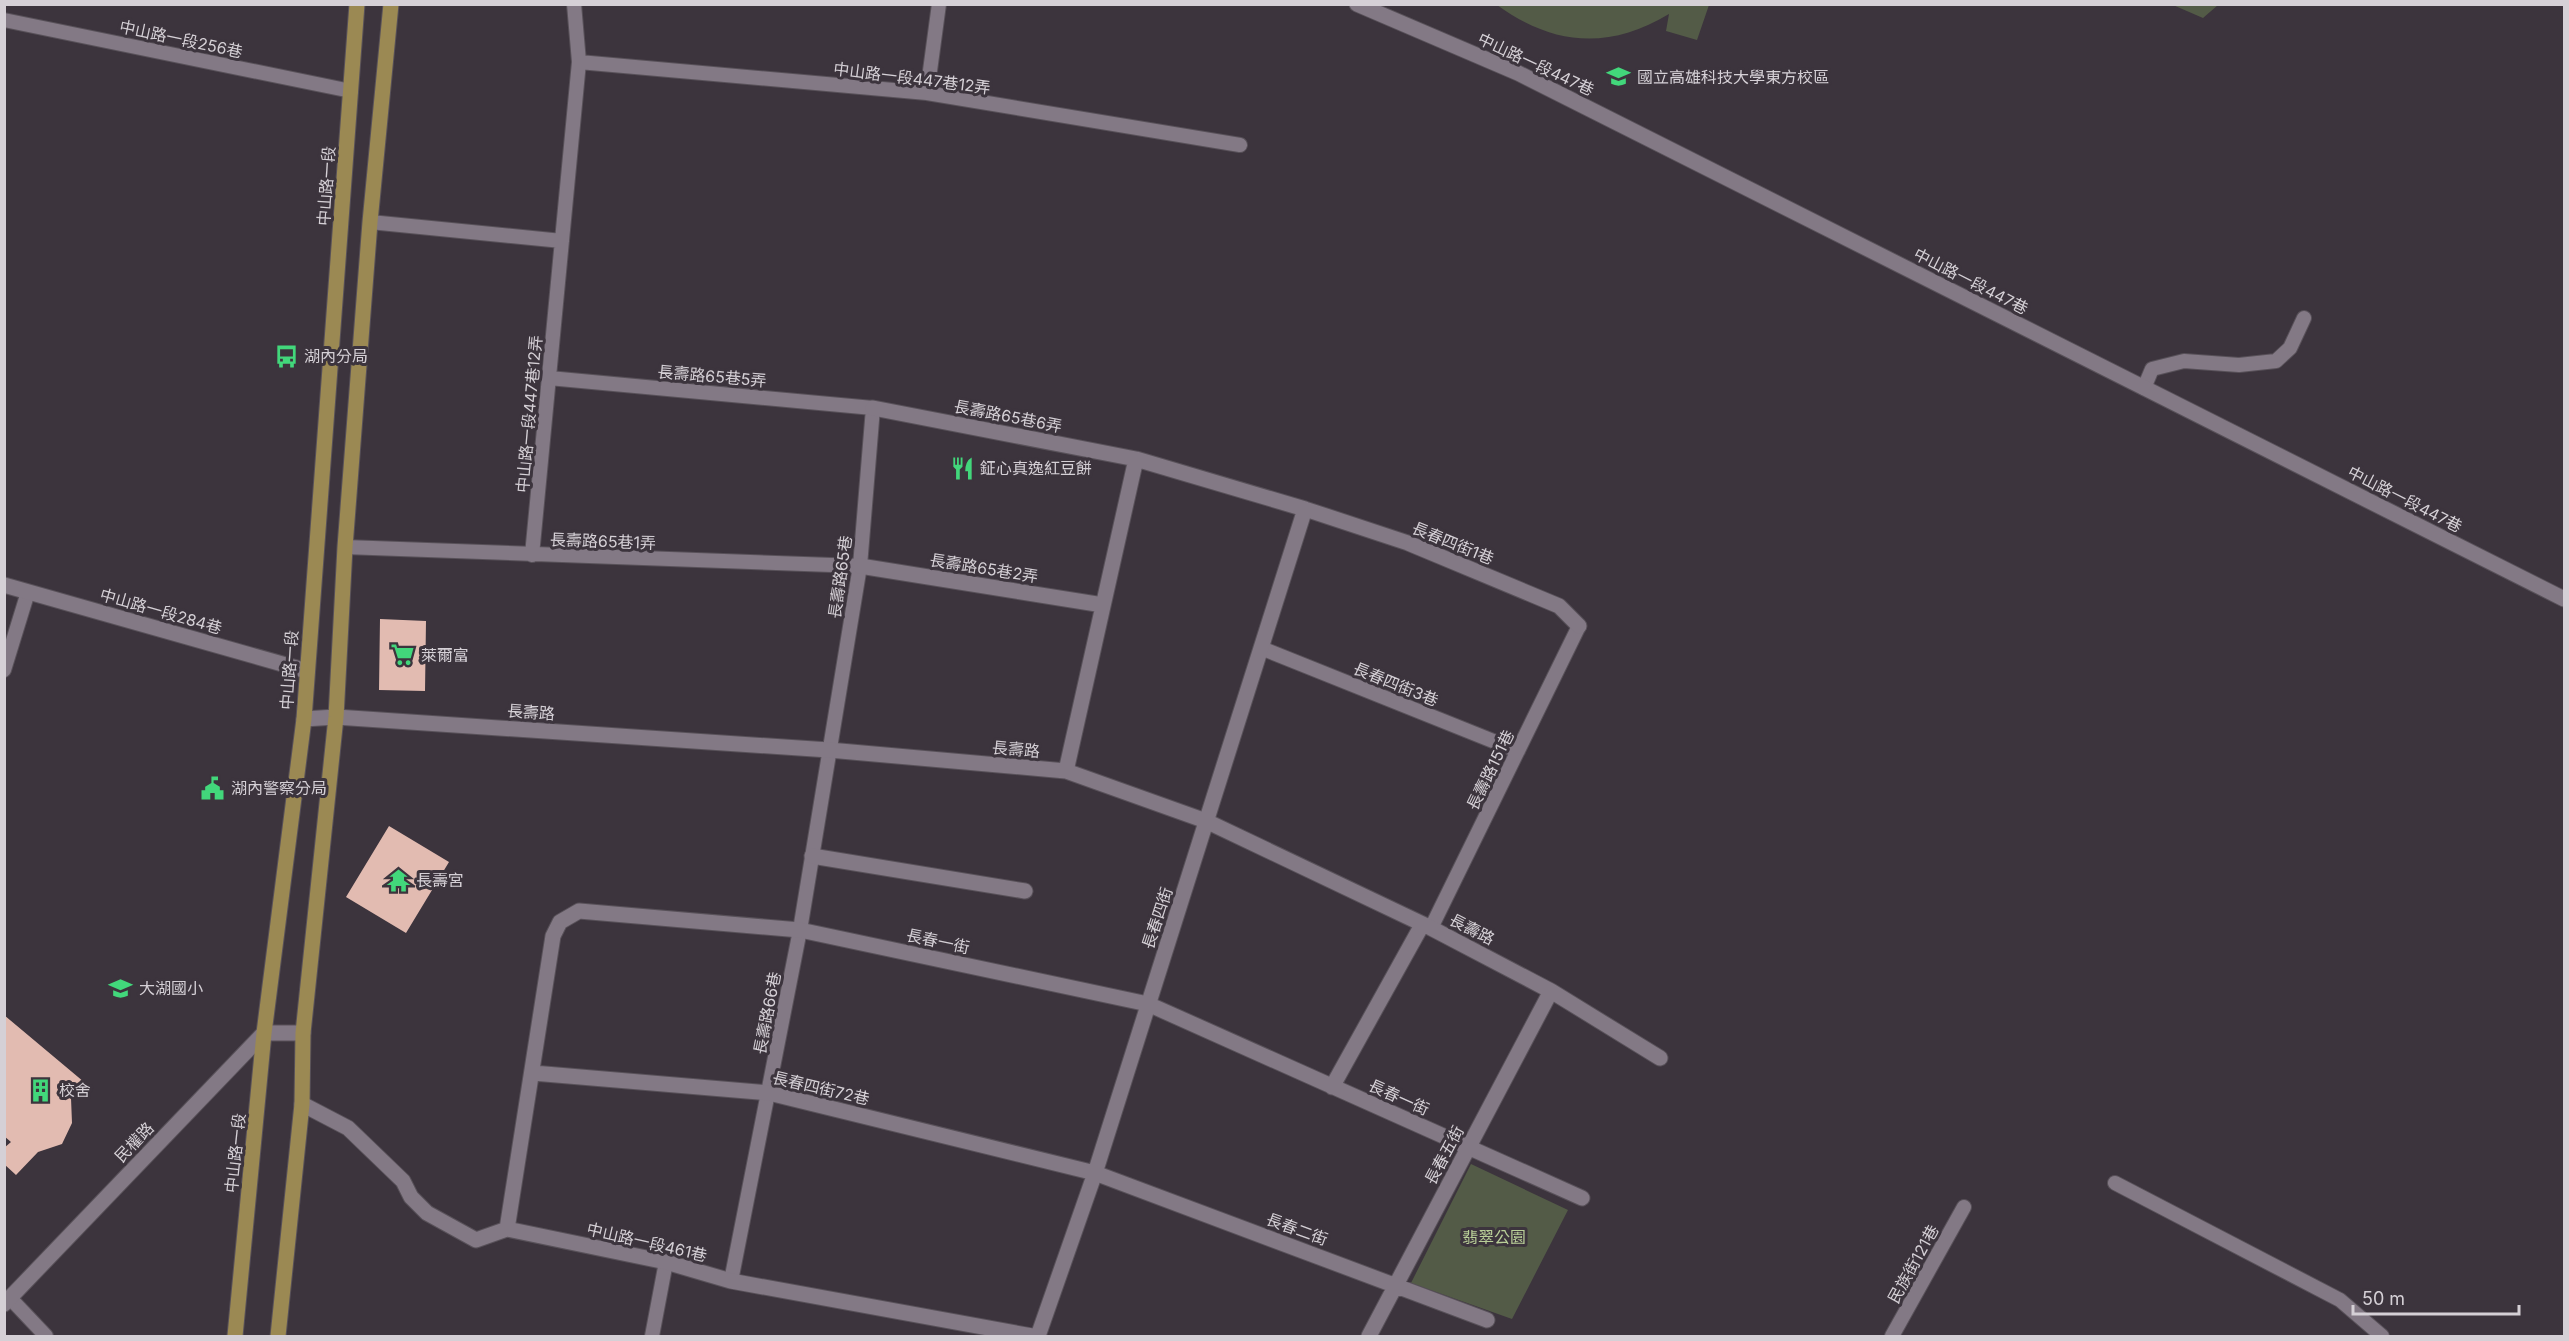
<svg xmlns="http://www.w3.org/2000/svg" width="2569" height="1341" font-family="Inter,'Noto Sans TC',sans-serif">
<style>
.green{fill:#535b47}
.building{fill:#e2bbb1}
.lines{fill:none;stroke-linecap:round;stroke-linejoin:round}
.service-casing{stroke:#585159;stroke-width:16}
.minor-casing{stroke:#585159;stroke-width:17}
.primary-casing{stroke:#585159;stroke-width:17}
.service{stroke:#837985;stroke-width:14}
.minor{stroke:#837985;stroke-width:15}
.primary{stroke:#9b8953;stroke-width:15}
.labels{text-anchor:middle;stroke-width:6;stroke-linejoin:round;paint-order:stroke}
.street-label{font-size:16px;fill:#d5d0d6;stroke:#3c343d}
.poi-label{font-size:16px;fill:#d5d0d6;stroke:#3c343d;text-anchor:start}
.park-label{font-size:16px;fill:#b9cf98;stroke:#3c343d}
</style>
<rect width="100%" height="100%" fill="#3c343d"/>
<!-- green -->
<path class="green" d="M1497,5H1709L1697,40L1666,31L1669,14C1609,50 1554,46 1497,5Z
M2173,5L2218,4V5L2203,18Z
M1471,1164L1568,1210L1512,1319L1411,1283Z"/>
<!-- building -->
<path class="building" d="M380,619L426,621L425,691L379,690Z
M389,826L449,862L406,933L346,897Z
M4,1015L84,1082L71,1098L72,1123L62,1144L38,1152L16,1175L4,1164V1148L11,1142L4,1136Z"/>
<g class="lines">
<defs>
<path id="service" d="M574,4L579,62
M4,20L351,91
M927,93L939,4
M370,222L562,241
M549,378L873,408L860,566L800,930L731,1281
M2144,388L2152,369L2184,361L2239,365L2276,361L2290,348L2304,318
M345,547L860,566
M532,555L579,62L927,93L1240,145
M1261,648L1518,751
M4,670L28,592
M1431,928L1579,626
M2115,1183L2340,1300L2382,1336
M10,1298L46,1336
M652,1336L666,1262
M1892,1336L1964,1207"/>
<path id="minor" d="M1357,4L1518,73L2564,599
M873,408L1136,459L1305,509L1408,543L1559,606L1579,626
M860,566L1103,605
M4,585L307,671
M304,719L336,717L829,750L1066,771L1206,821L1431,928L1551,991L1660,1058
M1066,771L1136,459
M812,856L1025,891
M533,1073L769,1093L1095,1173L1487,1320
M1332,1087L1422,925
M302,1104L348,1128L403,1181L411,1197L427,1213L476,1240L507,1229L666,1262L731,1281L1032,1336
M507,1229L553,936L560,922L579,911L800,930L1148,1004L1582,1198
M4,1304L264,1033H303
M1038,1336L1095,1173L1305,509
M1369,1336L1551,991"/>
<path id="primary" d="M235,1336L264,1033L304,719L357,4
M278,1336L302,1104L303,1033L336,717L345,547L370,222L391,4"/>
</defs>
<!-- service casing -->
<use href="#service" class="service-casing"/>
<!-- minor casing -->
<use href="#minor" class="minor-casing"/>
<!-- primary casing -->
<use href="#primary" class="primary-casing"/>
<!-- service -->
<use href="#service" class="service"/>
<!-- minor -->
<use href="#minor" class="minor"/>
<!-- primary -->
<use href="#primary" class="primary"/>
</g>
<!-- icons -->
<defs>
<symbol id="university-bare" viewBox="-9 -9 18 18"><path d="M0-5L7-2L0 1L-7-2ZM-4 1L0 2.5L4 1V4Q0 6-4 4Z" fill="#42d77b" stroke="#3c343d" stroke-width="2.5" paint-order="stroke"/></symbol>
<symbol id="bus-bare" viewBox="-9 -9 18 18"><path d="M-5-6H5V4H4V6H2V4H-2V6H-4V4H-5ZM-3.5-4V0h7V-4ZM-3.5 1.2v1.5H-2V1.2ZM2 1.2v1.5H3.5V1.2Z" fill="#42d77b" stroke="#3c343d" stroke-width="2.5" paint-order="stroke"/></symbol>
<symbol id="restaurant-bare" viewBox="-9 -9 18 18"><path d="M-5-6h1v4h1v-4h1v4h1v-4h1v5L-1.5 .5V6h-2V.5L-5-1ZM5-6V6H3V1.5H1.5Q1.5-4 5-6Z" fill="#42d77b" stroke="#3c343d" stroke-width="2.5" paint-order="stroke"/></symbol>
<symbol id="supermarket-bare" viewBox="-9 -9 18 18"><path d="M-6-5.5h2.5l.6 2H6L4.5 2H-2.5L-4.4-4H-6ZM-1.5 3.2a1.3 1.3 0 1 0 .1 0ZM3 3.2a1.3 1.3 0 1 0 .1 0Z" fill="#42d77b" stroke="#3c343d" stroke-width="2.5" paint-order="stroke"/></symbol>
<symbol id="civic-bare" viewBox="-9 -9 18 18"><path d="M-.6-6.5H3V-4.5H.6V-3L4-1V1h2V6H-6V1h2V-1L-.6-3ZM-1.2 2.5V6h2.4V2.5Z" fill="#42d77b" stroke="#3c343d" stroke-width="2.5" paint-order="stroke"/></symbol>
<symbol id="temple-bare" viewBox="-9 -9 18 18"><path d="M0-6L5-2H3V0L6.5 2.5H4V6H1.5V3h-3V6H-4V2.5H-6.5L-3 0V-2H-5Z" fill="#42d77b" stroke="#3c343d" stroke-width="2.5" paint-order="stroke"/></symbol>
<symbol id="school-bare" viewBox="-9 -9 18 18"><path d="M0-5L7-2L0 1L-7-2ZM-4 1L0 2.5L4 1V4Q0 6-4 4Z" fill="#42d77b" stroke="#3c343d" stroke-width="2.5" paint-order="stroke"/></symbol>
<symbol id="building-bare" viewBox="-9 -9 18 18"><path d="M-4-6H4V6H1V3H-1V6H-4ZM-2.5-4.3h1.7v1.8h-1.7ZM.8-4.3h1.7v1.8H.8ZM-2.5-1h1.7V.8h-1.7ZM.8-1h1.7V.8H.8Z" fill="#42d77b" stroke="#3c343d" stroke-width="2.5" paint-order="stroke"/></symbol>
</defs>
<g fill-rule="evenodd">
<use href="#university-bare" x="1602" y="60" width="33" height="33"/>
<use href="#bus-bare" x="270" y="340" width="33" height="33"/>
<use href="#restaurant-bare" x="946" y="452" width="33" height="33"/>
<use href="#supermarket-bare" x="386" y="638" width="33" height="33"/>
<use href="#civic-bare" x="196" y="772" width="33" height="33"/>
<use href="#temple-bare" x="382" y="864" width="33" height="33"/>
<use href="#school-bare" x="104" y="972" width="33" height="33"/>
<use href="#building-bare" x="24" y="1074" width="33" height="33"/>
</g>
<g class="labels">
<!-- street labels -->
<g class="street-label">
<text transform="translate(181 39) rotate(12)" y="6">中山路一段256巷</text>
<text transform="translate(1536 64) rotate(25)" y="6">中山路一段447巷</text>
<text transform="translate(912 78) rotate(7)" y="6">中山路一段447巷12弄</text>
<text transform="translate(326 186) rotate(-86)" y="6">中山路一段</text>
<text transform="translate(1971 281) rotate(27)" y="6">中山路一段447巷</text>
<text transform="translate(712 376) rotate(5)" y="6">長壽路65巷5弄</text>
<text transform="translate(529 414) rotate(-85)" y="6">中山路一段447巷12弄</text>
<text transform="translate(1008 416) rotate(11)" y="6">長壽路65巷6弄</text>
<text transform="translate(2405 499) rotate(27)" y="6">中山路一段447巷</text>
<text transform="translate(603 541) rotate(2)" y="6">長壽路65巷1弄</text>
<text transform="translate(1453 543) rotate(22)" y="6">長春四街1巷</text>
<text transform="translate(984 568) rotate(9)" y="6">長壽路65巷2弄</text>
<text transform="translate(840 577) rotate(-82)" y="6">長壽路65巷</text>
<text transform="translate(161 611) rotate(16)" y="6">中山路一段284巷</text>
<text transform="translate(289 670) rotate(-86)" y="6">中山路一段</text>
<text transform="translate(1396 684) rotate(22)" y="6">長春四街3巷</text>
<text transform="translate(531 712) rotate(4)" y="6">長壽路</text>
<text transform="translate(1016 749) rotate(5)" y="6">長壽路</text>
<text transform="translate(1490 770) rotate(-64)" y="6">長壽路151巷</text>
<text transform="translate(1157 918) rotate(-72)" y="6">長春四街</text>
<text transform="translate(1472 929) rotate(27)" y="6">長壽路</text>
<text transform="translate(938 941) rotate(12)" y="6">長春一街</text>
<text transform="translate(767 1013) rotate(-79)" y="6">長壽路66巷</text>
<text transform="translate(821 1088) rotate(13)" y="6">長春四街72巷</text>
<text transform="translate(1399 1097) rotate(24)" y="6">長春一街</text>
<text transform="translate(134 1142) rotate(-46)" y="6">民權路</text>
<text transform="translate(235 1153) rotate(-84)" y="6">中山路一段</text>
<text transform="translate(1444 1155) rotate(-62)" y="6">長春五街</text>
<text transform="translate(1297 1229) rotate(20)" y="6">長春二街</text>
<text transform="translate(647 1242) rotate(13)" y="6">中山路一段461巷</text>
<text transform="translate(1913 1264) rotate(-61)" y="6">民族街121巷</text>
</g>
<!-- poi labels -->
<g class="poi-label">
<text x="1637" y="83">國立高雄科技大學東方校區</text>
<text x="304" y="362">湖內分局</text>
<text x="980" y="474">鉦心真逸紅豆餅</text>
<text x="421" y="661">萊爾富</text>
<text x="231" y="794">湖內警察分局</text>
<text x="416" y="886">長壽宮</text>
<text x="139" y="994">大湖國小</text>
<text x="59" y="1096">校舍</text>
</g>
<!-- park labels -->
<g class="park-label">
<text x="1494" y="1243">翡翠公園</text>
</g>
</g>
<!-- border -->
<rect width="2569" height="1341" fill="none" stroke="#d5d0d6" stroke-width="12"/>
<!-- scale -->
<path d="M2353 1305v9h166v-9" fill="none" stroke="#d5d0d6" stroke-width="3"/>
<text x="2362" y="1305" font-size="18" fill="#d5d0d6" stroke="#3c343d" stroke-width="4.5" paint-order="stroke">50 m</text>
</svg>
